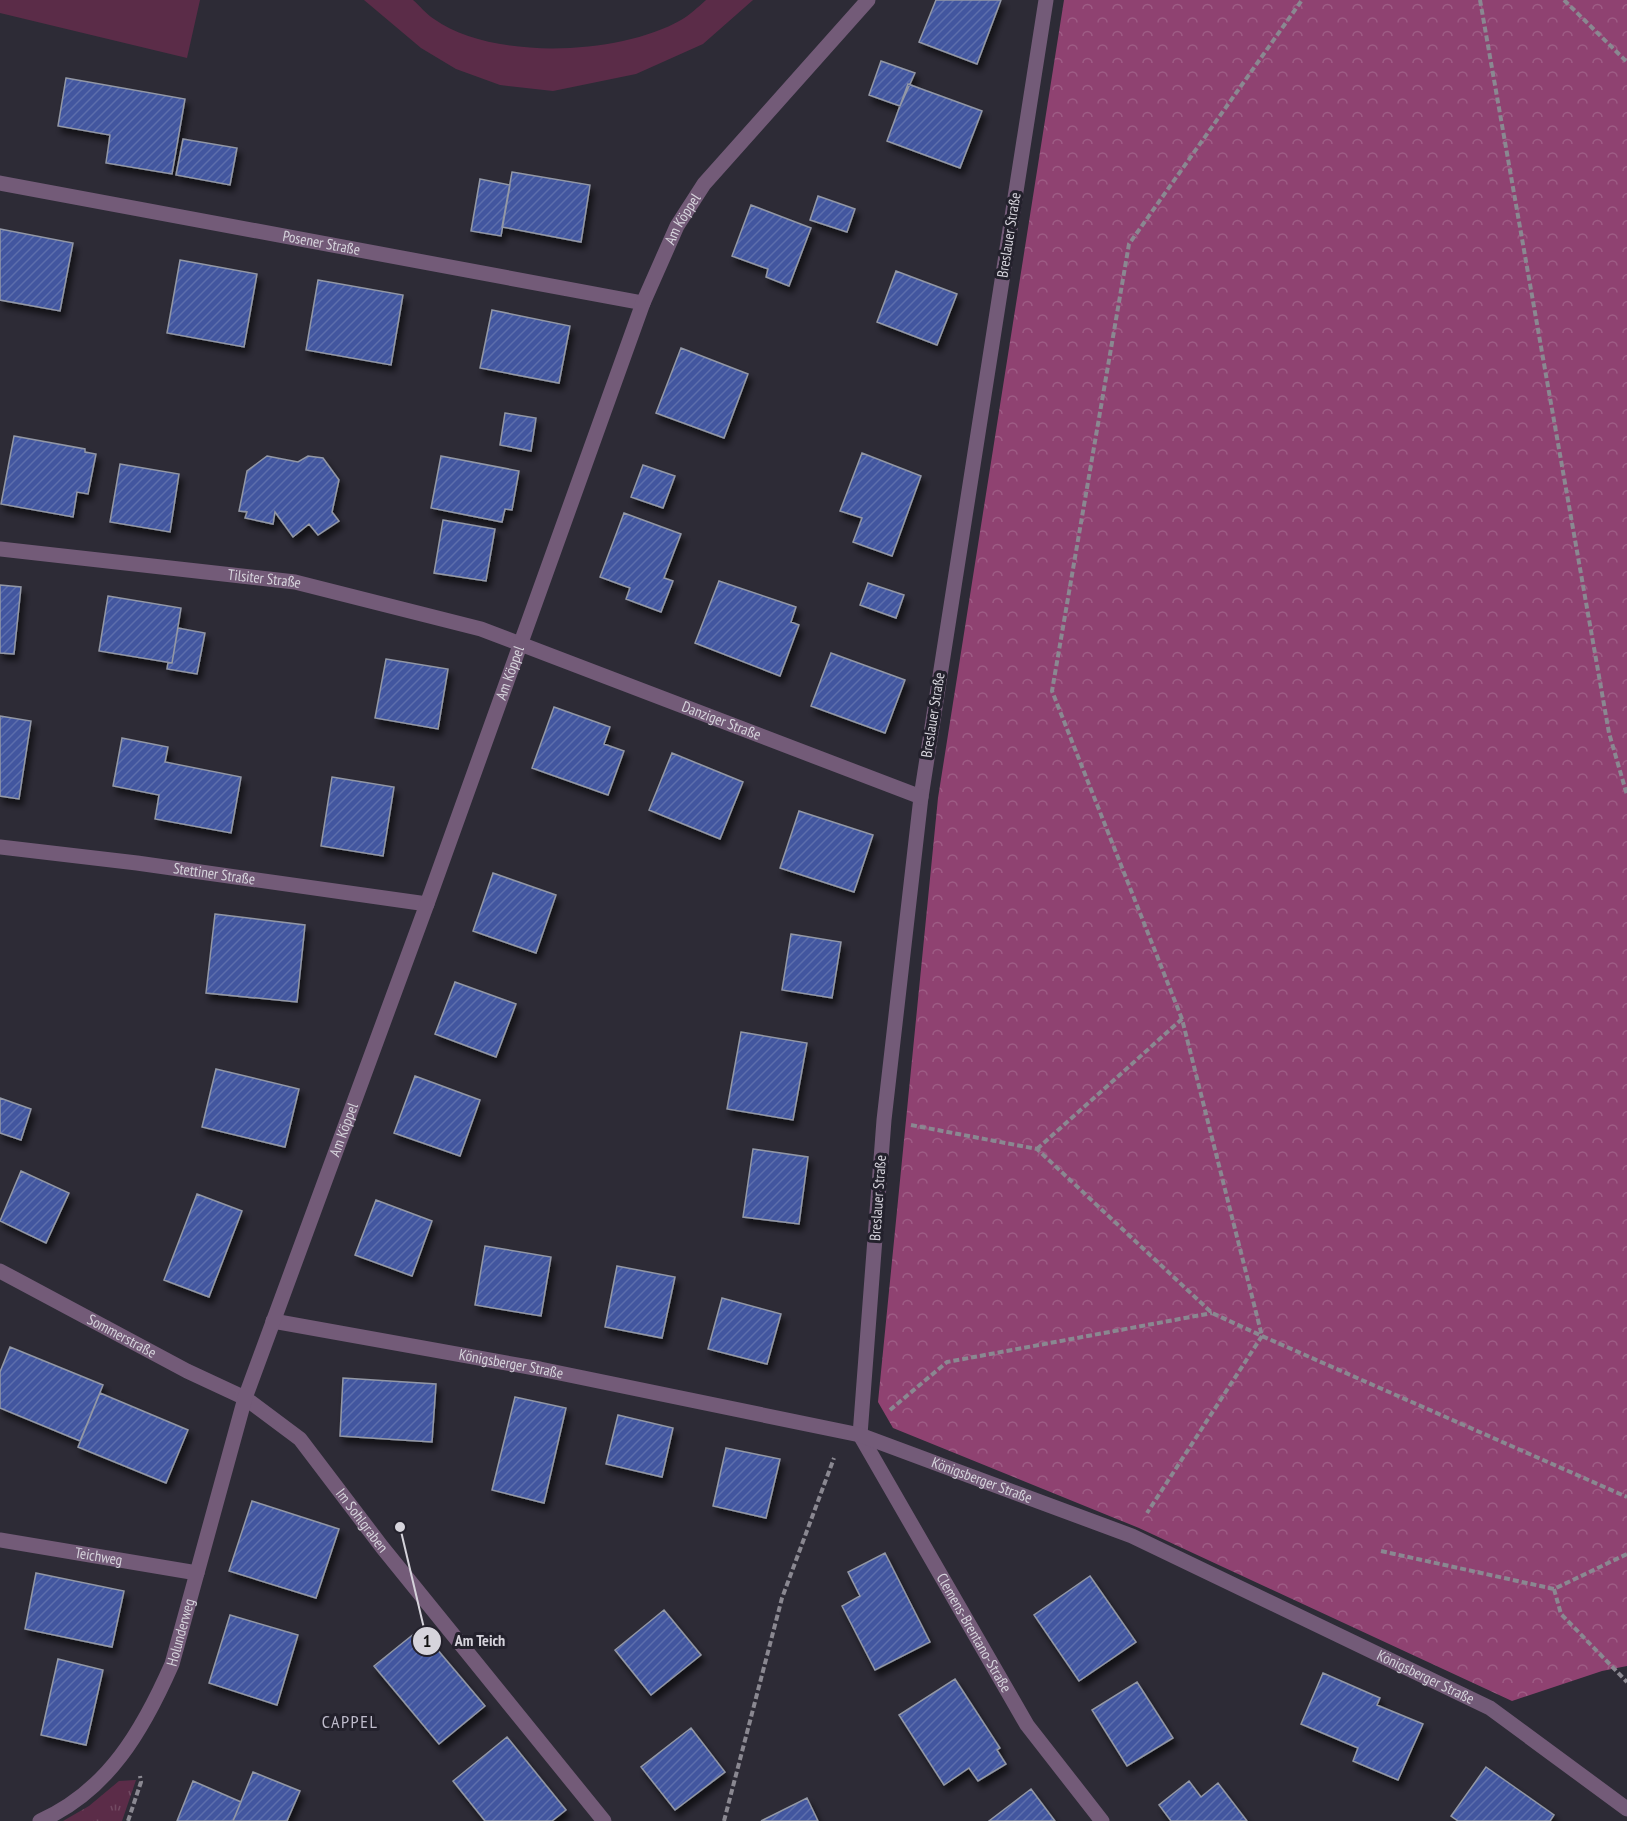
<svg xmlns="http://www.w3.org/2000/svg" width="1627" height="1821" font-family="'PT Sans Narrow',sans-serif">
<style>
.grass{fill:url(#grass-tufts)}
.forest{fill:url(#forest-crowns)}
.pitch{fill:#5b2c48}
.building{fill:url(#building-hatch);stroke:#9398a6;stroke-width:1.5;filter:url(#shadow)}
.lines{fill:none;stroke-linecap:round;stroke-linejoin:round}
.path{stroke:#8a8891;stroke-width:4;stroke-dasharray:6 3;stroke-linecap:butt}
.street{stroke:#735b78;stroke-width:15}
.labels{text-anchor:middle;stroke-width:6;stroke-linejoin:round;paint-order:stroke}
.street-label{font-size:15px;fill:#d6d4dc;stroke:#23212c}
.quarter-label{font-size:18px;letter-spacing:1.5px;fill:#bfbccc;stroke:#23212c}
.leader{fill:none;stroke:#d6d4dc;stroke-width:2}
.callout-dot{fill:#d6d4dc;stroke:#23212c;stroke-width:2}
.mark-label{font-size:18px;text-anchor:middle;font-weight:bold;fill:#111}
.callout-label{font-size:16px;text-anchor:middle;font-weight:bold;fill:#d6d4dc;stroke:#23212c;stroke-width:6;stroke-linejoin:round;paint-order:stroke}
</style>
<defs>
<pattern id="grass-tufts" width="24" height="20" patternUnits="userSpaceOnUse" patternTransform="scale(1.5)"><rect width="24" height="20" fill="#5b2c48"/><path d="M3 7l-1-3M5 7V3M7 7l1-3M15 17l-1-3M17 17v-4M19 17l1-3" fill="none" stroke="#724a62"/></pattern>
<pattern id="forest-crowns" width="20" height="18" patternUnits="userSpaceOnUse" patternTransform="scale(1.5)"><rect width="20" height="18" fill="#8f4271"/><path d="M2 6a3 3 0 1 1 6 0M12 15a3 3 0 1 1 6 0" fill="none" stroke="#9e5c85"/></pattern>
<pattern id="building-hatch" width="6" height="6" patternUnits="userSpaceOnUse" patternTransform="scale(1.5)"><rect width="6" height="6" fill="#42579f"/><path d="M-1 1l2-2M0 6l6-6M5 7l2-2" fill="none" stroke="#5d6eac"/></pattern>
<filter id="shadow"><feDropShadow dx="3.5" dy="6" stdDeviation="3" flood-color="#0009"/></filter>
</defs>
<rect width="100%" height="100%" fill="#2d2b36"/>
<!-- grass -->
<path class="grass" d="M136,1780L122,1821H63L89,1806L119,1781Z"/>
<!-- forest -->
<path class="forest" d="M1064,0H1627V1666L1602,1671L1512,1701L1139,1528L893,1428L878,1402L938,798Z"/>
<!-- pitch -->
<path class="pitch" d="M0,0H200L187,58L0,13Z
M364,0H413C420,6 426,14 434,19C493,61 620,55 681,20C690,15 698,7 706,0H753L703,44L636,74L553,91L500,85L456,69L421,48Z"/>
<!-- building -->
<path class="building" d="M936,0H1001L977,64L919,42Z
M881,61L915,73L900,106L869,95Z
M66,78L185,99L172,174L106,163L110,135L58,126Z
M908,84L982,111L960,168L887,141Z
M183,139L237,148L230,185L176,175Z
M512,172L590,185L581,242L502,227Z
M480,179L510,185L501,236L471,231Z
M818,196L855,209L847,232L810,220Z
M751,205L811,228L789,286L766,277L768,269L732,256Z
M0,229L73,243L60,311L0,300Z
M180,260L257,274L244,347L167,333Z
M896,271L957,294L937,345L877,322Z
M318,280L403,295L391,365L306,350Z
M492,310L570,326L559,383L480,368Z
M681,348L748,374L724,438L656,413Z
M505,413L536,418L531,451L500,445Z
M14,436L85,449V452L96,454L88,494L77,492L73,517L1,504Z
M862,453L921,476L892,556L853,542L862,518L840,511Z
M267,456L298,462L308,456L323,458L339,480L332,512L339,521L318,535L309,524L293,537L275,512L273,524L245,518L247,512L239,511L247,471Z
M441,456L519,471L512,510L505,509L502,522L431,508Z
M120,464L179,474L170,532L110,522Z
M643,465L675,476L663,508L631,497Z
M624,513L681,534L664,578L673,581L661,612L626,599L630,588L600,577Z
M443,520L495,529L486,581L434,573Z
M719,581L796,607L791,622L799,625L780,676L695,643Z
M868,583L904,595L896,618L860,605Z
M0,585L21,587L14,654L0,653Z
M108,596L181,608L172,663L99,651Z
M178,628L205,633L197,674L167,669L168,663H172Z
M831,653L905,680L885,733L811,706Z
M386,659L448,669L438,729L375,718Z
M554,707L610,727L604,744L624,751L608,795L532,768Z
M0,716L31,721L19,799L0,796Z
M122,738L168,747L165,762L241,777L231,833L155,819L159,795L113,786Z
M672,753L743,782L720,839L649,810Z
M332,777L394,787L383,856L321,846Z
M799,811L873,835L854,892L780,868Z
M493,873L556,895L536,953L473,931Z
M215,914L305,925L297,1002L206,993Z
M791,934L841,942L832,998L782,990Z
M455,982L516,1004L496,1057L435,1034Z
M741,1032L807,1043L793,1120L727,1109Z
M216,1069L299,1089L285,1147L202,1127Z
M415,1076L480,1100L460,1156L394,1133Z
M0,1098L31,1109L21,1140L0,1133Z
M753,1149L808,1157L799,1224L743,1217Z
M21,1171L69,1193L46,1243L0,1221Z
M197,1194L242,1211L209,1297L164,1280Z
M376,1200L432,1221L412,1276L355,1255Z
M485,1246L551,1257L541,1316L475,1305Z
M617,1266L675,1277L662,1338L605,1327Z
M722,1298L781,1314L767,1364L708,1349Z
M10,1347L103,1385L80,1441L0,1408V1372Z
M343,1378L436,1384L432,1442L340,1436Z
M100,1393L188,1430L166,1483L78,1447Z
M515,1397L566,1408L544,1503L492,1490Z
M618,1415L673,1428L662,1477L606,1464Z
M726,1448L780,1459L766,1518L713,1506Z
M252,1501L339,1529L316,1598L229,1571Z
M885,1553L930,1642L875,1670L842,1606L860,1596L848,1572Z
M36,1573L124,1591L112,1647L25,1629Z
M1090,1576L1136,1642L1079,1681L1034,1615Z
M664,1610L701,1655L651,1695L615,1650Z
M230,1615L298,1635L277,1705L209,1683Z
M420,1629L485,1706L439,1744L374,1666Z
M58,1659L103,1670L86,1745L41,1735Z
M1323,1673L1380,1698L1377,1705L1423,1724L1398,1780L1353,1761L1358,1748L1301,1724Z
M955,1679L1000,1748L997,1750L1006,1764L978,1781L969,1768L944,1785L899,1715Z
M1137,1682L1173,1738L1127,1766L1092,1710Z
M691,1728L725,1772L675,1810L641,1767Z
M507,1737L566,1810L552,1821H485L453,1781Z
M1486,1767L1554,1815L1550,1821H1458L1451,1816Z
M253,1772L300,1791L287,1821H233Z
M193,1781L241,1802L233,1821H177Z
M1189,1781L1201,1797L1218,1783L1247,1821H1171L1159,1805Z
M1031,1789L1055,1821H989Z
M807,1798L818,1821H761Z"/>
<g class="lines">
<!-- path -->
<path class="path" d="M1480,0L1609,733L1627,795
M1564,0L1627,62
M1182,1019L1052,691L1129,244L1302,0
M911,1125L1037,1149L1212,1313L1262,1336L1147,1513
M1037,1149L1182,1019L1262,1336L1627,1497
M890,1410L947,1362L1212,1313
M1381,1551L1554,1589L1627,1554
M1554,1589L1561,1614L1627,1682
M128,1821L141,1782L140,1776
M724,1821L782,1598L834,1458"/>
<!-- street -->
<g class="street">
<path id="s1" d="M1046,0L921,797L884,1120L860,1435L1027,1725L1102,1821"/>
<path id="s2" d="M0,183L643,303"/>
<path id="s3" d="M0,549L295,582L481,629L921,797"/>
<path id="s4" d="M0,847L137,863L427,904"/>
<path id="s5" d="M0,1271L187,1371L245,1398L300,1439L382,1547L604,1821"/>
<path id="s6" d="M273,1321L540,1369L860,1435L1132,1536L1490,1708L1627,1809"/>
<path id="s7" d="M0,1540L197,1573"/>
<path id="s8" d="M40,1821C108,1791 143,1730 172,1664L245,1398L427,904L643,303L677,226L704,184L868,0"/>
</g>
</g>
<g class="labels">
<!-- street labels -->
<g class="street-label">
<text dy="5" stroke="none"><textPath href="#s8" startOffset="1744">Am Köppel</textPath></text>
<text transform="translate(1009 235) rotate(-81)" y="5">Breslauer Straße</text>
<text dy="5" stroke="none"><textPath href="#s2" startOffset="327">Posener Straße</textPath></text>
<text dy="5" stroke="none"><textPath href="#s3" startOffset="266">Tilsiter Straße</textPath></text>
<text dy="5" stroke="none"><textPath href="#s8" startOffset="1258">Am Köppel</textPath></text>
<text transform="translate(933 715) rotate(-81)" y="5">Breslauer Straße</text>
<text dy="5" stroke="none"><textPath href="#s3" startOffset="746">Danziger Straße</textPath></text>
<text dy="5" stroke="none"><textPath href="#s4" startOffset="216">Stettiner Straße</textPath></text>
<text dy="5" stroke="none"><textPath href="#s8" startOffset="772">Am Köppel</textPath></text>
<text transform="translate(878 1198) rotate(-86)" y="5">Breslauer Straße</text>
<text dy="5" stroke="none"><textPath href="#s5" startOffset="138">Sommerstraße</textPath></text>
<text dy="5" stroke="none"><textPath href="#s6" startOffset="242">Königsberger Straße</textPath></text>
<text dy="5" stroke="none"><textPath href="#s6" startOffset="728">Königsberger Straße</textPath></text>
<text dy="5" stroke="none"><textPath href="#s5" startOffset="447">Im Sohlgraben</textPath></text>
<text dy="5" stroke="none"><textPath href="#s7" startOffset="100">Teichweg</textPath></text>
<text dy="5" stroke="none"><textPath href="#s8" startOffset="243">Holunderweg</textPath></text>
<text dy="5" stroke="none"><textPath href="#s1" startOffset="1676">Clemens-Brentano-Straße</textPath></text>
<text dy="5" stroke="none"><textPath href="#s6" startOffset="1214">Königsberger Straße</textPath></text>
</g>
<!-- quarter labels -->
<g class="quarter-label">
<text x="350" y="1728">CAPPEL</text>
</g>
</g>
<!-- callouts -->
<path class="leader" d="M400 1527L427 1641"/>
<g class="callout-dot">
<circle cx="400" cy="1527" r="6"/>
<circle cx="427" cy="1641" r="15"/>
</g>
<g class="mark-label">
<text x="427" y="1647">1</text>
</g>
<g class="callout-label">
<text x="480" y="1646">Am Teich</text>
</g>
</svg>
